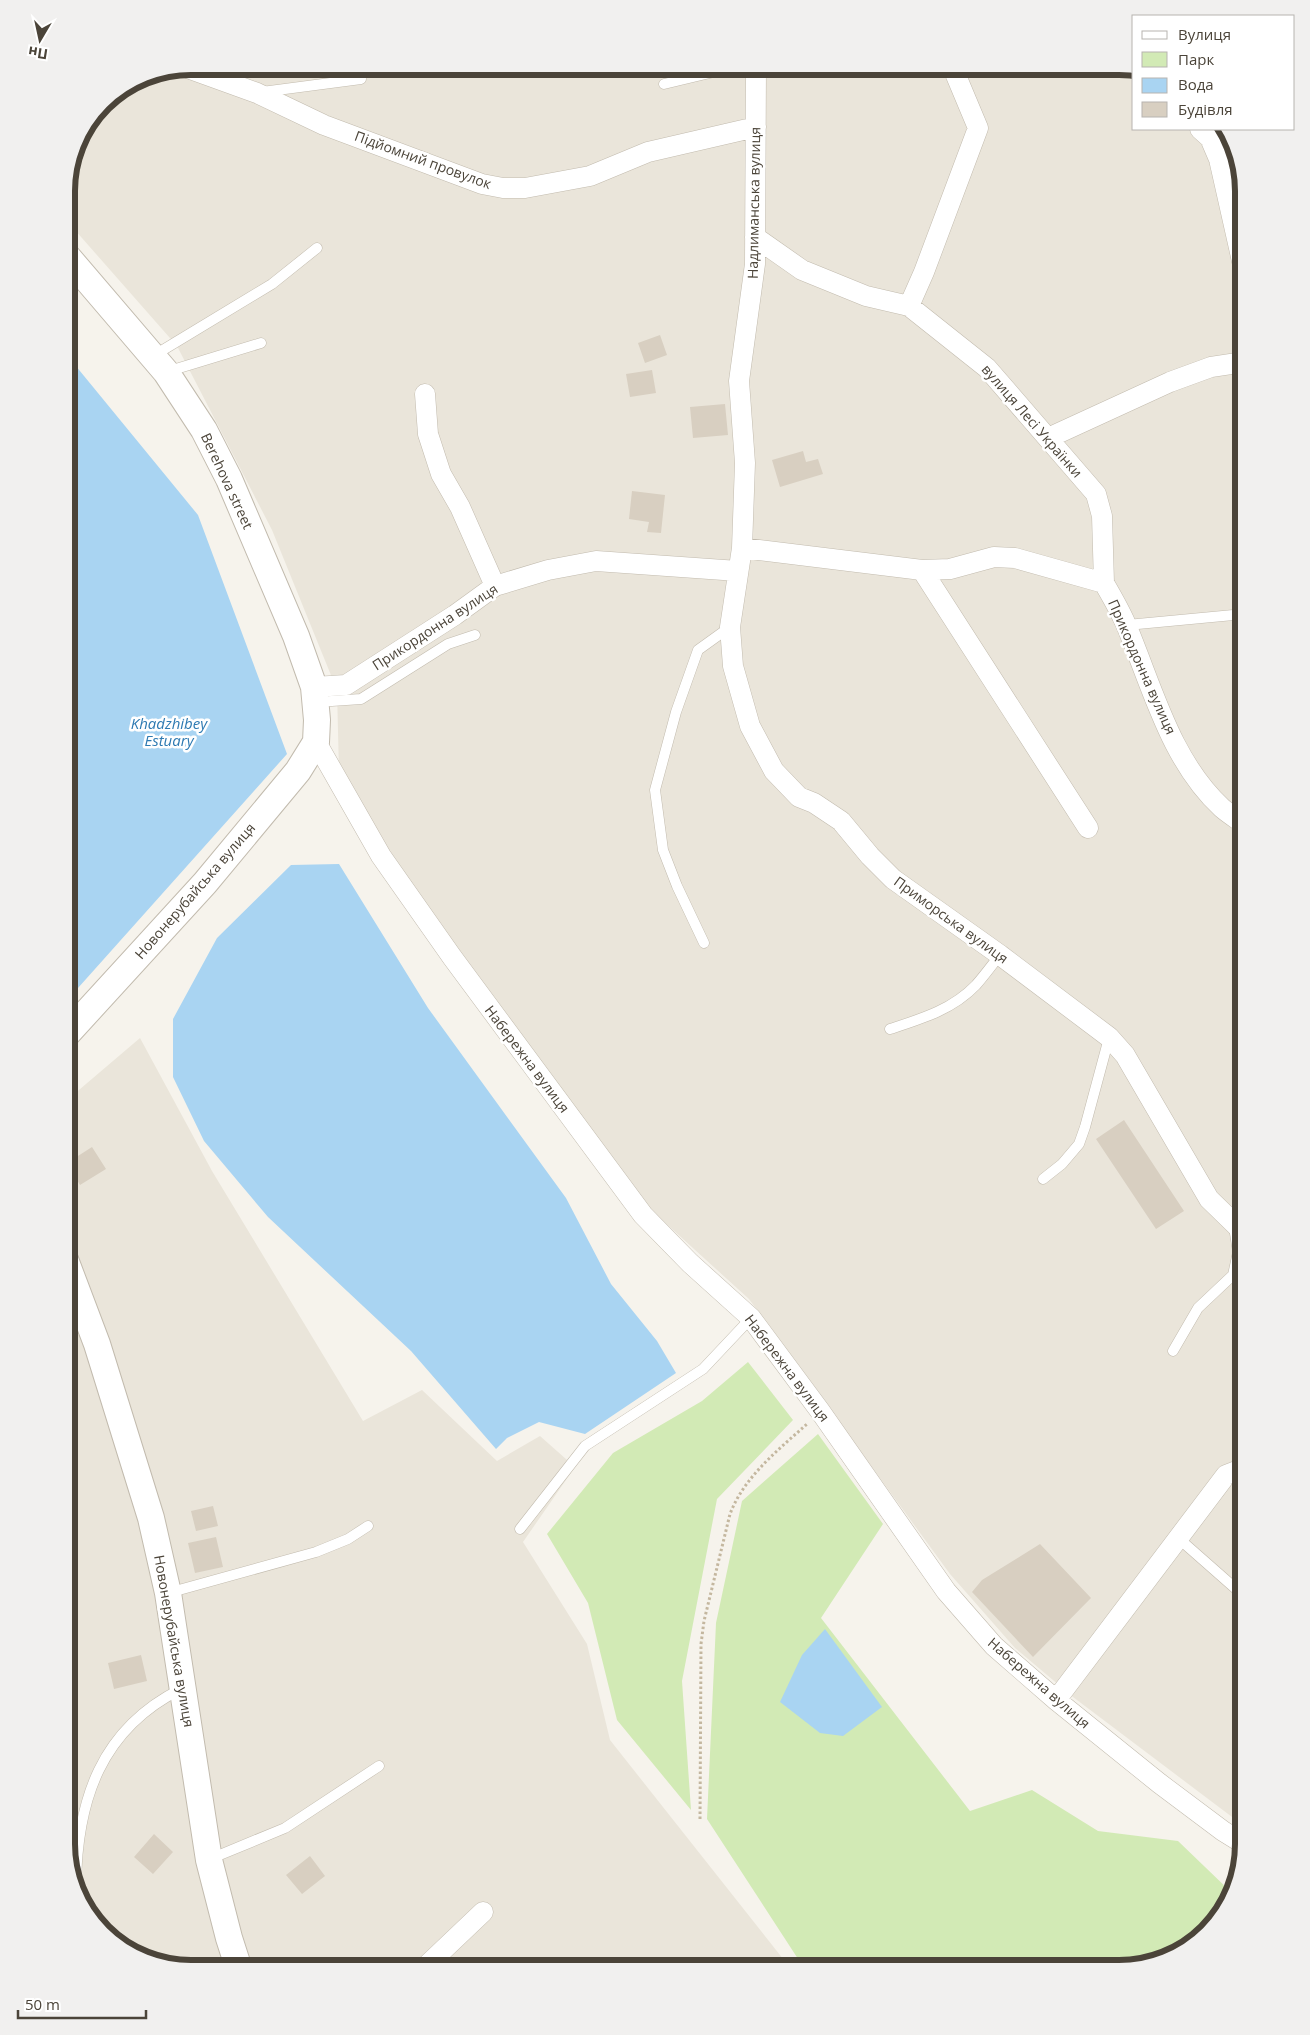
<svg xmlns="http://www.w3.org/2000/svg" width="1310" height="2035" font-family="'Open Sans',sans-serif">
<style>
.residential{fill:#eae5da}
.green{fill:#d2eab5}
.water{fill:#a9d4f2}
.building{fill:#d8cfc1}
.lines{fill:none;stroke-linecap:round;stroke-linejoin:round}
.service-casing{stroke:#c2bbae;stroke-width:11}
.minor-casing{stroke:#c2bbae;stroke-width:21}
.tertiary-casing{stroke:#c2bbae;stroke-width:28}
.path{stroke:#c4b79f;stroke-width:3;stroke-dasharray:2.5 2.5;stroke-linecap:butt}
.service{stroke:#fff;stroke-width:10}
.minor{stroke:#fff;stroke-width:20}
.tertiary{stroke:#fff;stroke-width:26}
.labels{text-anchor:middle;stroke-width:5;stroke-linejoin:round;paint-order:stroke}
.street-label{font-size:14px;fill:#4b4439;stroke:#fff}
.water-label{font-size:15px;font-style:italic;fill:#2e7ab2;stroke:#fff}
.rim{fill:none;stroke:#4b4439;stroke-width:6}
</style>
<rect width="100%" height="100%" fill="#f6f3ec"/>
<!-- residential -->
<path class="residential" d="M191,66L1127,67L1134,69V129H1225L1231,136L1244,191V1826L1073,1697L1015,1648L950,1574L749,1299L650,1209L387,853L339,772L337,690L272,530L177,346L67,221V183L79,136L103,103L144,76Z
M140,1038L212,1171L363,1421L422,1390L497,1461L540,1436L575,1467L523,1542L587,1644L610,1740L791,1969L183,1968L122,1948L79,1899L66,1844V1339L103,1327L67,1224L66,1101Z"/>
<!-- green -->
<path class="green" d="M748,1362L793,1420L717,1499L682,1681L691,1810L617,1720L588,1603L547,1534L613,1453L702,1401Z
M818,1434L883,1524L821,1618L970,1811L1032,1790L1098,1831L1178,1841L1231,1892L1227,1907L1174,1956L1119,1969H807L802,1965L707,1819L716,1623L742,1501Z"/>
<!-- water -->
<path class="water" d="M66,354L198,515L287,754L78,988L66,1004Z
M339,864L428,1008L566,1198L611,1284L657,1341L676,1373L585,1434L539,1422L507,1438L496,1449L411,1351L268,1217L204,1141L173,1077V1019L217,938L291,865Z
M825,1629L882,1707L843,1736L820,1733L780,1702L802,1655Z"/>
<!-- building -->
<path class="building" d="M660,335L667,355L645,363L638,343Z
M652,370L656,393L630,397L626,374Z
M725,404L728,435L693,438L690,407Z
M803,451L806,462L818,459L823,474L780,487L772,460Z
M632,491L665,495L661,533L647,532L649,522L629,519Z
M1124,1120L1184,1211L1156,1229L1096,1139Z
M92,1147L106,1169L80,1185L67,1163Z
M213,1506L218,1526L196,1531L191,1511Z
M216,1537L223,1567L195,1573L188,1543Z
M1040,1544L1091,1598L1033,1657L972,1592L982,1580Z
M141,1655L147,1681L114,1689L108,1663Z
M154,1834L173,1852L153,1874L134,1857Z
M310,1856L325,1876L302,1894L286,1875Z"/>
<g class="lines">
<defs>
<path id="service" d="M664,84L739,66
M262,92L361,79
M153,356L272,284L317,248
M166,372L261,343
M1127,625L1244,614
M317,702L361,699L448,644L475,635
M704,943L677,886L663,850L655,790L676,712L698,650L730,627
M890,1029C921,1019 952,1010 976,985C984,976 992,965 1000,955
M1043,1179L1062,1164L1079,1144L1085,1127L1109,1038
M1173,1351L1198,1308L1233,1275L1238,1252L1234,1227
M520,1529L585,1446L703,1369L751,1318
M1177,1537L1244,1596
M168,1593L316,1552L348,1539L368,1526
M210,1859L285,1828L379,1766
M76,1885C77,1800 101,1729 181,1689"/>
<path id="minor" d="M756,66L755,264L739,381L745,463L742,548L730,627L733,666L750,726L774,771L799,797L814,803L841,821L870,856L893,879L1000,955L1109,1037L1125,1055L1209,1199L1244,1233
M952,66L978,128L924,272L909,306L987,368L1096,494L1102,516L1104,583
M185,67L257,93L324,125L482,184L503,188H525L590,176L648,152L756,127
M1200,129L1210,138L1219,159L1244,270
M755,237L802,270L866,296L909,306
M425,394L428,434L441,474L460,507L495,586
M1048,438L1170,382L1211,367L1244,362
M742,548L922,570L950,569L994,557L1015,558L1104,583C1112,597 1121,612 1127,627C1153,689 1171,761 1222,808C1229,814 1237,819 1244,824
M922,570L1088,828
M314,687L346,685L455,615L495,586L548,570L596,561L738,571
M316,742L381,856L452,957L643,1215L690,1263L751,1318L820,1411L946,1591L994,1646L1056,1700L1159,1783L1223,1831L1244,1844
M1056,1700L1226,1475L1244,1468
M423,1969L483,1912"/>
<path id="tertiary" d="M66,1035L205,883L298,771L316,742L317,720L314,687L296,636L229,479L204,430L166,372L66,255
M66,1262L97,1344L151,1518L168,1593L209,1860L229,1938L239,1969"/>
</defs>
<!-- service casing -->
<use href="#service" class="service-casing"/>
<!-- minor casing -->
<use href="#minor" class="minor-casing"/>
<!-- tertiary casing -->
<use href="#tertiary" class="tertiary-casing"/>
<!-- path -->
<path class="path" d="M700,1819L701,1644L704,1621L730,1514C744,1477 778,1450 807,1424"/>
<!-- service -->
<use href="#service" class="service"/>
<!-- minor -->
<use href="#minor" class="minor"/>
<!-- tertiary -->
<use href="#tertiary" class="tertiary"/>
</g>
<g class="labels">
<!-- street labels -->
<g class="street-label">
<text transform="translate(423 160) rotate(20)" y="5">Підйомний провулок</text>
<text transform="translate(754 203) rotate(-89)" y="5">Надлиманська вулиця</text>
<text transform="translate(1032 421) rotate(49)" y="5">вулиця Лесі Українки</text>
<text transform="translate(227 481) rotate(65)" y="5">Berehova street</text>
<text transform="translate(435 627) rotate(-33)" y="5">Прикордонна вулиця</text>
<text transform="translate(1142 667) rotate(66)" y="5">Прикордонна вулиця</text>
<text transform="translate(195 891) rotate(-49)" y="5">Новонерубайська вулиця</text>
<text transform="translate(951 920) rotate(36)" y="5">Приморська вулиця</text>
<text transform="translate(527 1059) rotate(53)" y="5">Набережна вулиця</text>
<text transform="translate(787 1368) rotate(53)" y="5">Набережна вулиця</text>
<text transform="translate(174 1641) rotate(80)" y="5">Новонерубайська вулиця</text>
<text transform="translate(1039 1683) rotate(41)" y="5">Набережна вулиця</text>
</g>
<!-- water labels -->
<g class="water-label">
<text x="169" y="729">Khadzhibey<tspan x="169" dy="17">Estuary</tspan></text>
</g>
</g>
<!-- crop -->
<path d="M0 0H1310V2035H0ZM191 75H1119A116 116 0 0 1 1235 191V1844A116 116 0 0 1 1119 1960H191A116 116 0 0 1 75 1844V191A116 116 0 0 1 191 75Z" fill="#f1f0ef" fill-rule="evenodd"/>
<path class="rim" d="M191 75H1119A116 116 0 0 1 1235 191V1844A116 116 0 0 1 1119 1960H191A116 116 0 0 1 75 1844V191A116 116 0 0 1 191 75Z"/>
<!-- legend -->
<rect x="1132" y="15" width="162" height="115" fill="#ffffff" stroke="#b7b4b0"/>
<rect x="1142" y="31" width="25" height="8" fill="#ffffff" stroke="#b7b4b0"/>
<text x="1178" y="40" font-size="15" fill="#4b4439">Вулиця</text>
<rect x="1142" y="52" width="25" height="15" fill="#d2eab5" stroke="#b7b4b0"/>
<text x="1178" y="65" font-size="15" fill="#4b4439">Парк</text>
<rect x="1142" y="78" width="25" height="15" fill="#a9d4f2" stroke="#b7b4b0"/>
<text x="1178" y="90" font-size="15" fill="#4b4439">Вода</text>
<rect x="1142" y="102" width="25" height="15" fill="#d8cfc1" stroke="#b7b4b0"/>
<text x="1178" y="115" font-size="15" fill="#4b4439">Будівля</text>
<!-- north arrow -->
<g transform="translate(40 40) rotate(189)" stroke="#ffffff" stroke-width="4" paint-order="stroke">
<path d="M0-4L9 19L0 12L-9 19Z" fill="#4b4439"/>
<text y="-8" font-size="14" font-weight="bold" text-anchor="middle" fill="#4b4439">Пн</text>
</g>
<!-- scale -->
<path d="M18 2010v8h128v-8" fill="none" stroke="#4b4439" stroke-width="2.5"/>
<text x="25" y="2010" font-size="15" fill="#4b4439" stroke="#ffffff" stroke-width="4" paint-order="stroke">50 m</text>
</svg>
